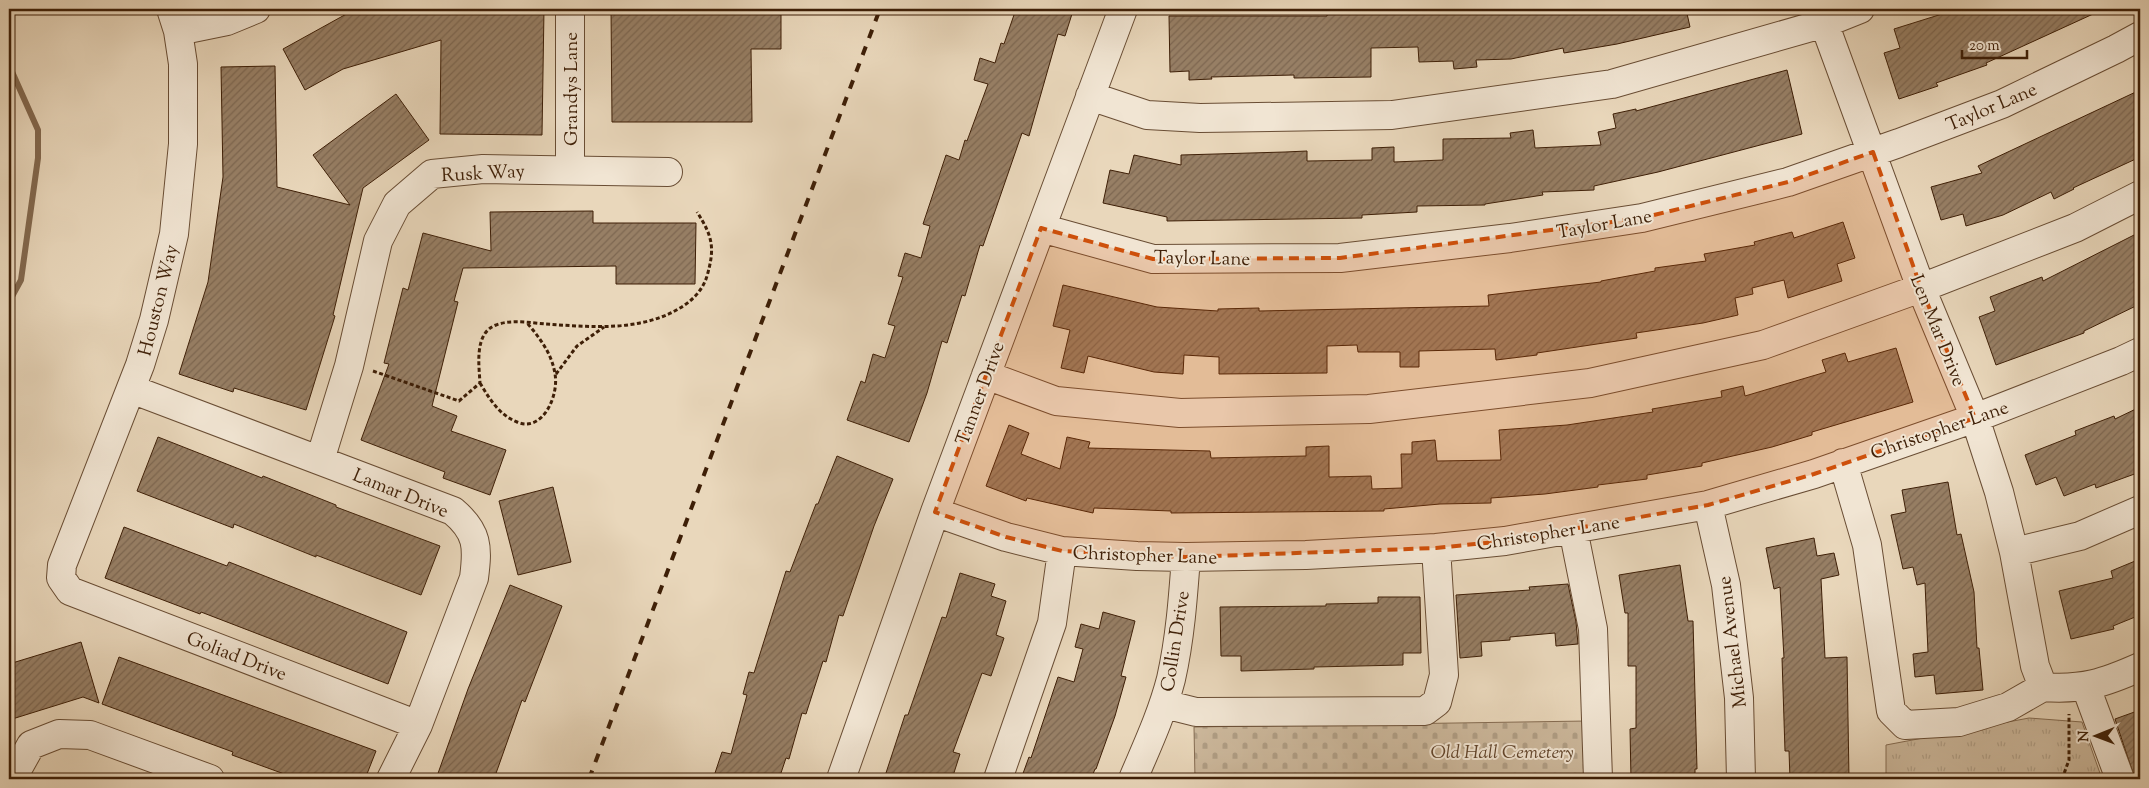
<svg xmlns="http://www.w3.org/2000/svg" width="2149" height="788" font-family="'Sorts Mill Goudy',serif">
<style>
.cemetery{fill:url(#cemetery-stones);stroke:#856c52}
.park{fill:url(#park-tufts);stroke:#856c52}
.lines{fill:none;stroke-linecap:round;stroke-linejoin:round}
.stream{stroke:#82684e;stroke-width:6}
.building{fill:url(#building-hatch);stroke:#3e1f07}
.minor-casing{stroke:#694d34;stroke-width:30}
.path{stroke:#3e1f07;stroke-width:3;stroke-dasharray:4 2.5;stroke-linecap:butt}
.minor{stroke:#f1e5d3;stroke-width:28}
.rail{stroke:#3e1f07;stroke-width:4;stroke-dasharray:9 9;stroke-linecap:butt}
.marked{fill:#ce500b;fill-opacity:0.2;stroke:#ce500b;stroke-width:4;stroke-dasharray:10 6;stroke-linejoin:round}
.labels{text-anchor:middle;stroke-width:4;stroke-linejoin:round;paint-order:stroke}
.street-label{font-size:19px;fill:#3e1f07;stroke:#f1e5d3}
.park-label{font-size:19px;font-style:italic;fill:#62452c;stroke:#f1e5d3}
</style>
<defs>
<pattern id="cemetery-stones" width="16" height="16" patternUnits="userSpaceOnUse" patternTransform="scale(1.25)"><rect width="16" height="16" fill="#ccb89c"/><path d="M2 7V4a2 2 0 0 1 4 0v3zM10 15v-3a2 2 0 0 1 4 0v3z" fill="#b09e85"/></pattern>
<pattern id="park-tufts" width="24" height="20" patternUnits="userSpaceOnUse" patternTransform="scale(1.25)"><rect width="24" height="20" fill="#ccb89c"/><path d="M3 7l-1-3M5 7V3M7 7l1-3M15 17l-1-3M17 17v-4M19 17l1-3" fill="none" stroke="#b09e85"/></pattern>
<pattern id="building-hatch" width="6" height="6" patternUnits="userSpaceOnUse" patternTransform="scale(1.25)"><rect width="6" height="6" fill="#977f65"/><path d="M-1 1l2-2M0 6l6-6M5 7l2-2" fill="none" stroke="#7d6751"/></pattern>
</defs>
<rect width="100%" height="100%" fill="#e9d7bb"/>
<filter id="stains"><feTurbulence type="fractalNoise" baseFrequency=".004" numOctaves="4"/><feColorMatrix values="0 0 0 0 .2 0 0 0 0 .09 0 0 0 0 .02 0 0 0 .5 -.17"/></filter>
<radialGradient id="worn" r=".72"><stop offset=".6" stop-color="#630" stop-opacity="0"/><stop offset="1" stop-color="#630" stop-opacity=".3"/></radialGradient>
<!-- cemetery -->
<path class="cemetery" d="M1587,721V779H1195L1194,727Z"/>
<!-- park -->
<path class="park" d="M2029,718L2082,722L2102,779H1886V745Z"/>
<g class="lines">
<!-- stream -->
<path class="stream" d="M9,65L38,130V158L21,280L9,302"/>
</g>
<!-- building -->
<path class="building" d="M362,9H544L542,135L440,134L441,40L343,69L305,90L283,49L350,12Z
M611,9H781V49H751L752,122H612Z
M1016,9H1055L1072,14L1065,36L1058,34L1029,136L1022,133L983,246L980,245L965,296L962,295L947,343L942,341L927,393L909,442L847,420L861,381L865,383L873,354L885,358L895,326L888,324L903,277L898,276L905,253L921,258L930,226L923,224L946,155L959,160L965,140L967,141L988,84L974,80L980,58L995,63L1001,43L1004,44Z
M1450,9H1686L1690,27L1617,44L1564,53L1563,48L1511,59L1476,60L1477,67L1454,69L1453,61L1419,62L1418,47L1371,48V77L1294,78V75L1211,77L1212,79L1189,80V71L1170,72L1169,16H1327V12L1450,11Z
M1958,9H2104L1986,63L1987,65L1936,83L1938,86L1899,99L1884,53L1900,48L1894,29Z
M275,66L277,187L350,205L313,155L396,94L429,140L363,188L333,315L335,316L306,410L234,388L233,392L179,374L208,282L223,177L221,67Z
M1787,70L1802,134L1658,172L1594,186V190L1542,192L1543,195L1485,204V205L1417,206V212L1362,215V218L1167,221V217L1103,203L1110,170L1129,174L1134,155L1181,165V155L1285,152L1307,151V161L1372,160V148L1394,147V162L1443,160V139L1511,138L1510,133L1533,130L1535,148L1601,145L1598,132L1616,128L1613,114L1636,109V111Z
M2140,90V157L2073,188L2074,189L2054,199L2051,192L2003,215L1966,226L1963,214L1941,220L1931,187L1982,173L1978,166Z
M593,211V223H696L695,284H616V266L463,268L454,301L458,302L432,406L457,416L451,431L506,450L490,495L443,478L445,472L361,440L389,364L384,363L403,288L408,290L423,233L491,251L490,212Z
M1843,222L1855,258L1837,264L1842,281L1788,298L1784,280L1752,288L1753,294L1735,298L1738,315L1703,323L1636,333L1637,338L1537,353V355L1496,360L1495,349L1419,351V367H1400V352H1358L1357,345L1327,346V373L1219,374V357L1184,355L1183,374L1154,372L1088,356L1084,373L1061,368L1070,330L1053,326L1063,285L1157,307L1218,311V309L1259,308V311L1489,306L1488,295L1601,282V281L1655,271V268L1706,261L1704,254L1755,245L1754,242L1792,232L1794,238Z
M2140,232V304L2084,331V333L1996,365L1979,317L1995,311L1990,297L2042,277L2043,281Z
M1896,348L1913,402L1812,432V435L1772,447L1702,463V466L1647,475V479L1598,485V487L1545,494L1491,498V503L1440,504L1384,509V511L1171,513V511L1094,508L1093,513L1027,498L1026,501L986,486L1009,425L1029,433L1021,454L1060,469L1067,437L1090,442L1088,448L1210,451L1211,458L1306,456V447L1329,446V477L1371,476L1372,489L1402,488L1401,454H1412V442L1435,440L1437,461L1501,460L1499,430L1567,425L1653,412L1652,409L1722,397L1721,391L1743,386L1745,396L1826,372L1822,360L1845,353L1848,362Z
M2140,407V472L2096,488L2095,484L2064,496L2056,477L2036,485L2025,455L2076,435L2075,431L2114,416L2115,419Z
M158,437L262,478L263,476L336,505V507L440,546L421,595L316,555V557L234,524L233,528L137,491Z
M837,456L893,479L874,526L843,616L839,615L826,662L823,661L806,714L802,713L789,759L786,758L779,779H713L722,752L731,754L747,695L743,694L749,672L754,673L786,571L790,572L816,504H818Z
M1948,482L1957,535L1961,534L1974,592L1977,648H1979L1983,690L1936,694L1934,675L1915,677L1913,654L1928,652L1925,583L1917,585L1913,567L1903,569L1891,515L1906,512L1902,490Z
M553,487L571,562L518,575L499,501Z
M124,527L227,566L229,562L407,632L388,684L201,612L200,614L105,578Z
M1814,538L1817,556L1834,553L1839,575L1821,579L1825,658L1847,657L1849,779H1790L1789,751H1785L1782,658H1784L1780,587L1774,589L1766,548Z
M2140,559V615L2113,626L2114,629L2071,639L2059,591L2113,578L2111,571Z
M1680,565L1688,621H1693L1697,769H1695V779H1631L1630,729L1636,728V666H1628V613H1625L1619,575Z
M960,573L995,584L991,596L1006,601L996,635L1004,638L991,676L982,673L953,752L960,754L952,779H884L905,715H908L942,617L946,618Z
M1568,584L1576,622L1578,644L1556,646L1555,633L1510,637V640L1481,642L1482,656L1460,658L1456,595L1530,590L1529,587Z
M510,585L562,606L525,702L522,700L494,779H436L468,689Z
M1378,597H1420L1421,653H1403V665L1314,667V669L1241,671V656H1221L1220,607L1326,606V604L1378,603Z
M1103,612L1135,621L1121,676L1126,677L1115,716L1096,769H1095L1091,779H1021L1029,757L1031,758L1058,677L1074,682L1083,649L1075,647L1081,624L1099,629Z
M81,642L99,703L83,697L9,720V664Z
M119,657L376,751L365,779H298L232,755L233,752L102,704Z
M2140,710V779H2135L2115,719Z"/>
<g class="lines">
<defs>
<path id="minor" d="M171,9L178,31L183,64V144L174,234L154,320L140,365L62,565L61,578L70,591L418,725
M1819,9L1921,288L1975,418L1999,492L2014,552L2035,666L2043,687
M178,31L227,21L256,9
M1090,96L1147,115L1200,118L1392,115L1612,84L1825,23L1860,9
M570,170V9
M1041,228L1153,259L1340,258L1510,238L1642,218L1788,182L1899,143L2002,104L2116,49L2140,36
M986,375L1056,401L1180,413L1369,409L1590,383L1763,345L1921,288L2075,228L2140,195
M131,389L453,511C478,532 478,547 474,578L418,725L391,779
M320,460L349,366L378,241L397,204L432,174L483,169L668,172
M1843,463L1867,545L1891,711L1905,725L1959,722L2008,707L2043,687
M1708,505L1726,585L1739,698L1741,779
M935,512L1006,537L1062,551L1137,556L1186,557L1306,555L1436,548L1505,541L1708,505L1814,474L1975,418L2121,361L2140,352
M1573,529L1593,629L1598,779
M2014,552L2080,536L2140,510
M2043,687C2083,690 2104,683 2140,667
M2086,687L2120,779
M1164,704L1196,712L1425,711L1437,702L1444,675L1436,548
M12,779L31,745L59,734L90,735L210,779
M841,779L935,512L1123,9
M998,779L1052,623L1062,551
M1133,779C1147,746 1162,714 1171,679C1180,639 1183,598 1186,557"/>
</defs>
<!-- minor casing -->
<use href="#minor" class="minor-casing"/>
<!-- path -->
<path class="path" d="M373,371L459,401L480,383C479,365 474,333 496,325C511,319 531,323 546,324C591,327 640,332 680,308C692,301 703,290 707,276C715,248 713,237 697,212
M556,374L577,346L604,327
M480,383C489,398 499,415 517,422C543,433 559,395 555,374C552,354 540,338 527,323
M2062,779L2069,760V714"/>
<!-- minor -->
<use href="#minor" class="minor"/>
<!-- rail -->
<path class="rail" d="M589,779L880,9"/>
</g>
<!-- marked area -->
<path class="marked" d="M1873,152L1921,288L1975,418L1814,474L1708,505L1505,541L1436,548L1186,557L1062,551L1006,537L935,512L1041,228L1153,259L1340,258L1642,218L1788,182Z"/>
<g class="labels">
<!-- street labels -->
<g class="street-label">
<text transform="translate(570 89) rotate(-90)" y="7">Grandys Lane</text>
<text transform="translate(1991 106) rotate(-23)" y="7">Taylor Lane</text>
<text transform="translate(483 172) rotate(-3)" y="7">Rusk Way</text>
<text transform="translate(1604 223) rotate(-10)" y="7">Taylor Lane</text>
<text transform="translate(1202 257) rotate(1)" y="7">Taylor Lane</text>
<text transform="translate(157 300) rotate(-76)" y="7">Houston Way</text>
<text transform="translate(1939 330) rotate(68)" y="7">Len Mar Drive</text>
<text transform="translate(979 393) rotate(-70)" y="7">Tanner Drive</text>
<text transform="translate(1939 429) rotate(-19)" y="7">Christopher Lane</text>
<text transform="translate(401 492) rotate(22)" y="7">Lamar Drive</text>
<text transform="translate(1548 532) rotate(-9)" y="7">Christopher Lane</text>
<text transform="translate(1145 554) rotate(2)" y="7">Christopher Lane</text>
<text transform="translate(1174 641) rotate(-81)" y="7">Collin Drive</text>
<text transform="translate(1731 642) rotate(-97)" y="7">Michael Avenue</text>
<text transform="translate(237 655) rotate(21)" y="7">Goliad Drive</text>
</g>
<!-- park labels -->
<g class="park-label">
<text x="1502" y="758">Old Hall Cemetery</text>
</g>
</g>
<!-- margin -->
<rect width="2149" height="788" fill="none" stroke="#e9d7bb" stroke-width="30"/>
<rect x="10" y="10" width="2129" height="768" fill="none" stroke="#3e1f07" stroke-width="2.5"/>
<rect x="15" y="15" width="2119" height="758" fill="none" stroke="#3e1f07"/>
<!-- north arrow -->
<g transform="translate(2096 736) rotate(269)" stroke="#f1e5d3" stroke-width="4" paint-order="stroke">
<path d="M0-4L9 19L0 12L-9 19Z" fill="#3e1f07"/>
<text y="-8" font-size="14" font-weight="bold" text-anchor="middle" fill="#3e1f07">N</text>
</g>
<!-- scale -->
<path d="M1962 50v8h65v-8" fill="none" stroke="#3e1f07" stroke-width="2.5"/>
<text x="1969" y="50" font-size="15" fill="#3e1f07" stroke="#f1e5d3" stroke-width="4" paint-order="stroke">20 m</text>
<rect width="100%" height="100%" filter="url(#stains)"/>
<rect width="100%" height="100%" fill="url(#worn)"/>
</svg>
